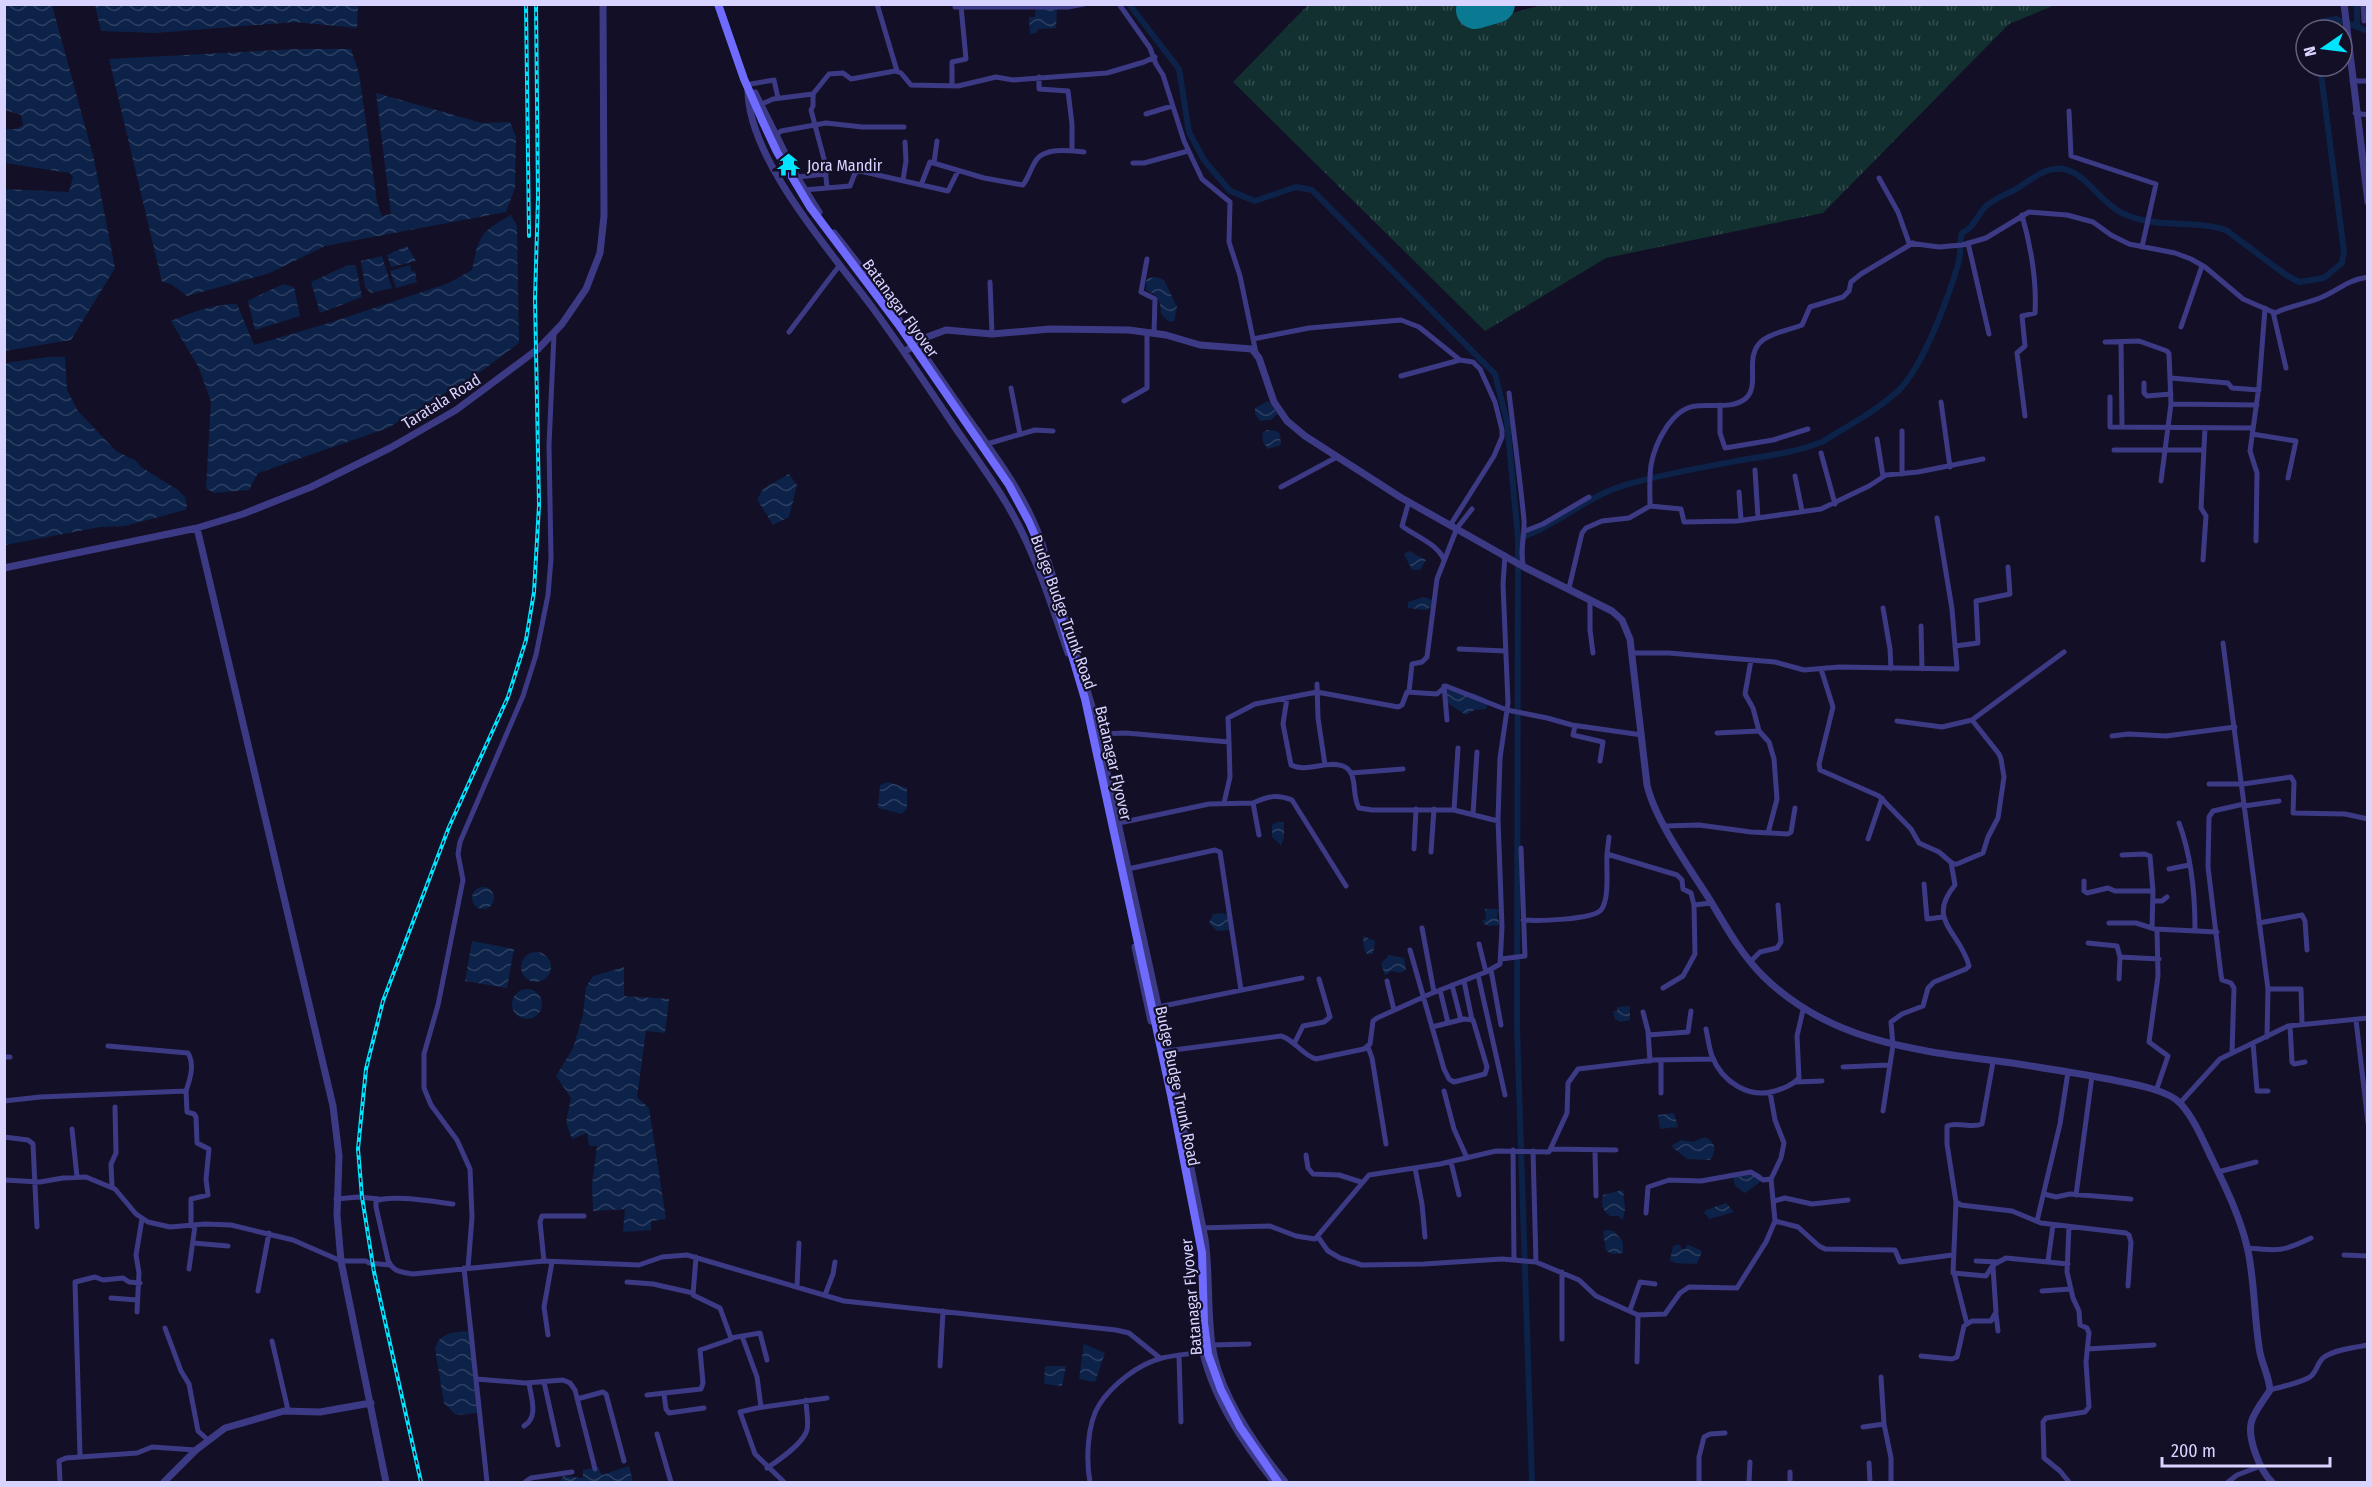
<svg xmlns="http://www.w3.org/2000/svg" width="2372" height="1487" font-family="'Fira Sans Condensed',sans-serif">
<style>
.grass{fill:url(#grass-tufts)}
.water{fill:url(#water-waves)}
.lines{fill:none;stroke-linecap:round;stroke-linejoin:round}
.canal{stroke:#0c2248;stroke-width:6}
.runway{stroke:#0a7a92;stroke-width:38}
.minor{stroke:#3d3a85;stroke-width:5}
.tertiary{stroke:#3d3a85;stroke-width:7}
.secondary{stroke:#6f6bff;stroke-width:8}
.rail-casing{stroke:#00e5ff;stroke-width:4}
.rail{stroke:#130f26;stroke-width:1.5;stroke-dasharray:4.5;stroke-linecap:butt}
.secondary-bridge{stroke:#6f6bff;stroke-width:8}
.labels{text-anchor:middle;stroke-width:4.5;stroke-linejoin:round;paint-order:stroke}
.poi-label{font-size:16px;fill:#d9d4ff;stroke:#130f26;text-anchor:start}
.street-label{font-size:16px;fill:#d9d4ff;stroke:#130f26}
</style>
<defs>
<pattern id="grass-tufts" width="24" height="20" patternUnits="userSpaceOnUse" patternTransform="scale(1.5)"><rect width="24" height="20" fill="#12302f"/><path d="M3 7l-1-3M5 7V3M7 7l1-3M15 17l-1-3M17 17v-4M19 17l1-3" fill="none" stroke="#344d4e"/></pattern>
<pattern id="water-waves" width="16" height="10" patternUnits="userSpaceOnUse" patternTransform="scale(1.5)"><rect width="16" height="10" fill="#0c2248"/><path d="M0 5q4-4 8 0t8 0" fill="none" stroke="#2f4163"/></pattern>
</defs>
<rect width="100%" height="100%" fill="#130f26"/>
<!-- grass -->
<path class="grass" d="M1542,5V4L2055,5L2009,24L1823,213L1606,258L1485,331L1233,82L1308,5H1473L1478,22Z"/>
<!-- water -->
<path class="water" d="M5,4L52,5L94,159L115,268L71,340L5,351V189L69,192L73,177L70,173L5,163V129H16L23,125L21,115L5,110Z
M95,5V4L358,5L357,28L295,22L156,33L101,31Z
M1036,6L1057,7L1056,28L1038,29L1037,33L1030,34L1029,17H1035Z
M297,49H351L359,73L377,202L382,216L391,214L376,93L482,123L510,122L516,137L515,188L506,212L325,246L270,273L187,296L171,284L162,282L109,59Z
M511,215L517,226L519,343L483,370L388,428L258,473L249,490L214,493L206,488L211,402L199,368L171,321C192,312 214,304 237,304L254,345L332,322L449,283L472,270C479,235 480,233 511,215Z
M407,246L416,261L391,267L387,255Z
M382,256L392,288L371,293L365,287L361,261Z
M348,265L356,266L362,297L320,313L311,282Z
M410,265L412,272L415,271L417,282L396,288L390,271Z
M1157,277L1164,280L1177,307L1174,322L1168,321L1161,314C1160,300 1159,296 1146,290V281L1148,278Z
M283,284L294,287L300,316L255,330L248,301Z
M48,357H65L67,390L78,411L116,451L136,461L141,467L178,490L185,497L187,506L185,510L125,526L100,527L5,545V363Z
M1268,401L1278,414L1271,420L1260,421L1255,414V408Z
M1267,430L1276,431L1280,434L1281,445L1268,449L1263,442L1262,433Z
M789,474L797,485L789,517L773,525L757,499L764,488Z
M1409,551L1426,560L1420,570H1412L1404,554Z
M1424,597L1432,600L1431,606L1427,610L1408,608V602Z
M1446,689C1461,691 1476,691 1489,701L1486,709L1474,710L1466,715L1446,702Z
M888,782L907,788V808L902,814L878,808L880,785Z
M1277,822H1284V838L1281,845L1272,837V825Z
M472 898a11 11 0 1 1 22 0a11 11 0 1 1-22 0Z
M1485,909H1499L1497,917L1500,925L1489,926L1484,924L1482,921L1486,919Z
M1222,913L1229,915L1232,924L1229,930L1217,931L1209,923L1213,914Z
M1363,936L1375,941L1373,954H1367C1362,947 1364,944 1363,936Z
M472,941L514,949L507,988L465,981Z
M521 967a15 15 0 1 1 30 0a15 15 0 1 1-30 0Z
M1389,955L1404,958L1406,970L1400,973L1392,971L1385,975L1381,964Z
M624,967V996L669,999L665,1033L646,1031L637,1097L649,1108L666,1219L651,1221V1230L623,1232L625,1209L593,1211L592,1184L597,1146H589L587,1133L572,1139L566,1122L571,1098L556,1076L573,1048L583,1015L586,987L593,976Z
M512 1004a15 15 0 1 1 30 0a15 15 0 1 1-30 0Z
M1630,1006V1020L1620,1022L1615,1019L1613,1011H1617V1007Z
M1674,1113L1678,1127L1660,1129L1658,1115Z
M1705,1137C1716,1143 1717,1150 1710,1160L1687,1159L1671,1146L1681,1140L1693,1142Z
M1756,1171L1762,1176L1759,1183L1745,1193C1738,1189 1732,1185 1734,1177L1744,1176Z
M1623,1190L1625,1209L1623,1220L1618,1216H1610C1602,1209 1601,1206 1603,1195Z
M1726,1203L1734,1212L1710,1219L1704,1213L1706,1210Z
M1608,1230L1614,1231L1623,1242V1253L1613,1254L1606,1251L1603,1231Z
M1679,1244L1682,1249H1686L1687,1244L1702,1251L1697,1264L1675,1263L1670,1260L1673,1246Z
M474,1331L476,1366L481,1401L479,1413L456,1415L444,1403L435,1349C440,1330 459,1332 474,1331Z
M1084,1344L1105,1353L1095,1382L1079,1379Z
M1045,1366H1066L1062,1386L1044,1384Z
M629,1466L633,1482H560L563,1476L583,1478V1470L598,1467L602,1475Z"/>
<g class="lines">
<!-- canal -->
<path class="canal" d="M1129,4L1179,69L1189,132L1204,160L1230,191L1255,201L1296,187L1312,190L1495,374L1507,422L1518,538L1517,1027L1532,1482
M2357,27V4
M2314,30L2320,22L2336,19L2368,31
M1519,538C1557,526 1587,496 1625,485C1663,474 1703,467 1742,460C1771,455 1794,453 1822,442C1847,426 1877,411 1899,390C1924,365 1949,296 1959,261C1961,252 1959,242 1962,233C1975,227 1977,215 1986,206C1996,198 2007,194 2018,188C2027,182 2036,175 2046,171C2080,158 2096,201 2122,213C2157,230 2194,219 2226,230L2286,275L2299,282L2324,278L2342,263L2344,252L2320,66"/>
<!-- runway -->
<path class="runway" d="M1475,10L1496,4"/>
<!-- minor -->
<path class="minor" d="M877,4L897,71
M1119,4L1150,48L1156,64L1163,75L1184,141L1202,179L1230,202L1229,242L1240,276L1256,353
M2363,4L2364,21
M955,7H1068L1084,4
M1039,77V89L1068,91L1072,124V151
M2352,81H2368
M751,84L774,80L778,98
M952,86V62L966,59L961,6
M762,104L773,99L813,94
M2069,111L2071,156L2156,184L2142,247
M2355,113L2368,115
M1146,114L1172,106
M775,136L781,131L826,123L862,127H904
M934,163L937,141
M1133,163H1144L1188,151
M797,177L826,174
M1879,178L1898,212L1909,243L1939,247L1962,245L1986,238L2029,212L2067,215L2093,222L2111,235L2129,244L2175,253L2191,259L2205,267L2243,299L2275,313C2289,306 2305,304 2320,298C2340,290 2344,281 2368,277
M903,180L906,161L905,142
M921,185L930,162L984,178L1023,185C1029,177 1031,167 1037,159C1047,147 1071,151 1084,152
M827,187L824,159L811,110L813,106V94L829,74L843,73L851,79L895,71L901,73L911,85L958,86L996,77L1013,80L1107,73L1144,62L1155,57
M804,190L850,186L855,173L860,171L948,191L958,171
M2022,215C2031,247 2037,279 2035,313L2022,316L2025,346L2017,353L2025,416
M1968,243L1989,334
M1147,259L1141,292L1155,299L1154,333
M990,282L992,334
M2273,312L2286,368
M2181,327L2202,266
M789,332L839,266
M1253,339L1309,328L1401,320L1419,327L1460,360L1473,362L1480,369L1495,402L1502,430V437L1494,456L1451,524
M2105,342L2139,341L2167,351L2169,354L2171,404L2161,481
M2121,342L2122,427
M1401,376L1460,360
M2171,378L2228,383L2232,388L2259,390
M2144,383V393L2147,396L2171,394
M1011,388L1020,434
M1509,393C1514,435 1520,478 1524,520C1525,535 1519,553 1524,567
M2110,397V427L2253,428
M1124,401L1147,388V332
M1941,402L1950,467
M2171,404L2257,405
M1720,405V433L1725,448L1773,440L1808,429
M1902,431V474
M2252,434L2296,441L2288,478
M1877,439L1883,476
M987,444L1035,430L1053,431
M2114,450H2203
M1821,453L1835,504
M1755,470L1758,518
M1795,476L1802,511
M1281,487L1337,457
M1739,492L1741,520
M1409,501L1402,526C1415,536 1438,544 1444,560
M1650,506C1650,493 1649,479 1651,465C1655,443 1672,408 1696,406C1711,404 1733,409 1745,399C1762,385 1742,356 1763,340C1773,332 1790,330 1802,325L1810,307L1843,297L1849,291L1851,282L1861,274L1913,243
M1525,531L1543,524L1589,497
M2256,541L2257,473L2250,451L2259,386L2265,308
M2203,560L2206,516L2201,508L2205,428
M1569,588L1582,533L1586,528L1602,521L1629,518L1650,506L1681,509L1684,522L1737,521L1821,509L1869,486L1886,475L1918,472L1983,459
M1590,599V630L1593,653
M1883,608L1890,649L1891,669
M1921,626L1922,669
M2223,643L2268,989L2267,1037
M1955,646L1978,643L1976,601L2010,594L2008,567
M1459,649L1505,651
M1633,653H1669L1775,662L1804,670L1839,667L1957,669L1952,609L1937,518
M1751,660L1745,694L1753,708L1759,731L1769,742L1774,759L1777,799L1768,833
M1821,669L1833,707L1819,764L1820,770L1879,796L1911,829L1919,843L1939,852L1953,864H1957L1983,853L1988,837L1998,818L2004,777L2001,759L1999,754L1972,720L1942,727L1897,721
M1317,684L1318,718L1325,765
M1444,686L1447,720
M1409,692L1412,664L1422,662L1427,657L1437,579L1457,528L1472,509
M1287,698L1283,724L1291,765C1307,773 1326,760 1343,766C1359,772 1351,796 1359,808L1372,810H1454L1498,821
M1972,720L2064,652
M1575,726L1573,735L1603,742L1600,761
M1717,733L1759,731
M1098,734L1126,733L1229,742L1228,718L1255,704L1317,692L1398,707L1402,705L1407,692L1437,694L1446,686L1507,710L1547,718L1572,725L1642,735
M2112,736L2128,734L2166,736L2235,727
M1351,773L1403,769
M2209,784H2243L2291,777L2294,782L2293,813L2345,814L2368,819
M1224,803L1230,777L1229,742
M1253,803C1268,796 1277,794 1292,800L1346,886
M2244,806L2279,801
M1454,810L1458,748
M1473,814L1477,752
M1119,823L1209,804L1253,803L1259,835
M2179,823C2191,855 2195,895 2195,929
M1665,826L1699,825L1751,832L1788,834L1791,832L1795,808
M1609,837L1607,854L1677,875L1682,880L1683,889L1691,893L1694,905L1711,903
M1868,839L1882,798
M1414,849L1416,809
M1431,852L1434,809
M2122,855L2145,854L2150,856L2153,891L2152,928
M1128,869L1215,850L1220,852L1241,990
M2169,869L2189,865
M2084,881V891L2087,893L2108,888L2115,891H2153
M1924,884L1927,919L1943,917
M2153,901H2162L2167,897
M1523,920C1537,921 1592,920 1601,910C1610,899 1606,868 1607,854
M2109,923H2136L2155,929L2217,932
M2259,923L2302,915L2305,921L2307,950
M1422,928L1434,992
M2088,943L2117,946L2120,957L2159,959
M1479,944L1486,972
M1410,950L1444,1069L1449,1079L1454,1082L1485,1074L1487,1067L1473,1020L1464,1019L1432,1027
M1501,959L1525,956L1521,848
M1750,962L1760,952L1777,948L1781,942L1778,905
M1491,970L1501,1025
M1478,975L1505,1095
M2119,979L2120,957
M1387,981L1394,1010
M1464,981L1472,1020
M1452,985L1461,1020
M1663,988L1683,976L1695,954L1694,905
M2268,989H2301L2302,1023
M1440,990L1448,1023
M1158,1007L1302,978
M1643,1012L1648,1031L1650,1061
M2356,1020L2368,1123
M2290,1026L2292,1062L2294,1064L2305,1062
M1706,1029C1708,1038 1709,1048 1712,1056C1722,1082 1749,1099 1775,1091C1784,1088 1793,1085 1799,1078L1797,1036L1803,1010
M1648,1035L1688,1032L1691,1011
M2253,1043L2257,1091H2268
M1294,1044L1303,1026L1324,1022L1330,1017L1319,979
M108,1046L188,1053C195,1065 190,1079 186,1091
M1368,1047L1372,1058L1386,1144
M1166,1051L1281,1036C1295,1040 1302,1055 1316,1059L1364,1049L1370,1044L1373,1021L1377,1018L1430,994L1486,972L1500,964L1502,927L1498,819L1500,758L1508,703L1503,584L1505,555
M2232,1053L2234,988L2231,983L2222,980L2221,975L2208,867L2209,817L2213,811L2244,804
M4,1057H10
M1661,1060V1093
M1993,1062L1982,1124C1971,1129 1958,1121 1947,1126V1144L1956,1202L1961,1205L2012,1211L2041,1223L2126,1233L2129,1235L2131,1242L2128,1286
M1843,1067L1888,1065
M1796,1082L1822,1081
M1444,1091L1454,1129L1467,1158
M2156,1091L2168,1056L2149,1042L2158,976L2157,929
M4,1101L40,1097L186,1091L187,1112L194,1114L196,1117L197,1143L209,1149L206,1179L208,1195L191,1199V1226
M2180,1103L2220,1059L2288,1026L2368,1018
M1883,1111L1893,1045L1891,1022L1902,1014L1923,1006L1928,988L1934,982L1966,969L1969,966C1961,932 1925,921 1955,885L1951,862
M72,1129L77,1177
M4,1137L28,1140L33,1144L37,1227
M1552,1149L1616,1150
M1513,1150L1514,1259
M1533,1151L1536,1262
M1595,1151L1596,1196
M1306,1155L1308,1168L1313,1174L1339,1175L1361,1182
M1451,1162L1459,1195
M1415,1168L1422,1204L1425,1237
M2218,1172L2256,1162
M4,1180L40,1182L63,1178L86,1177L115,1189L136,1214L148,1222L170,1227L205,1224L231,1225L293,1240L341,1261H366L369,1263L390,1265
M112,1187L111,1164L116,1153L115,1107
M2044,1194L2056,1197L2070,1194L2131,1199
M2076,1195L2092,1076
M336,1199L358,1197L379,1199
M1774,1201L1785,1198L1812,1204L1848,1200
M1956,1202L1953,1273L1986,1276L1993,1265L2006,1258L2068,1264
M453,1204C436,1202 390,1194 376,1201V1207L388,1260C393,1272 401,1272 413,1274L544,1261L639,1265L662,1257L687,1255L844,1301L1116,1330L1129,1333L1160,1358
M1646,1213L1648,1187L1669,1180L1701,1181L1751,1172L1763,1180L1771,1179
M1775,1221L1798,1227L1819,1246L1825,1249L1895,1250L1900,1262L1952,1255
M2037,1221L2060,1124L2068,1072
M1200,1228L1270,1226L1296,1236L1315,1239L1369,1175L1440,1164L1496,1151L1549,1152L1567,1113L1568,1083L1578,1069L1654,1060L1713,1059
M1318,1237L1328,1251L1340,1258L1362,1265L1424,1264L1502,1259L1536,1262L1579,1280L1596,1296L1638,1315L1665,1314L1680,1293L1689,1287L1737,1288L1766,1242L1775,1221L1771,1179L1781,1158L1784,1143L1775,1120L1770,1092
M193,1243L228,1246
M2247,1248C2278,1251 2282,1252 2311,1238
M2344,1255L2368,1256
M696,1257L693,1295L720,1308L731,1338L760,1333L767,1360
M544,1261L540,1222L542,1216H584
M1976,1261L1998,1262
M2048,1261L2053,1225
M464,1268L487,1482
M468,1268L472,1217L470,1169L457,1140L431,1105L424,1088V1054L438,1005L463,880L458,854L460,842L523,696L536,655L548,595L551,559L549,445L554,334
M189,1269L195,1226
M1562,1272V1339
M1954,1273L1967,1324
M627,1282L653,1284L693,1293
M797,1287L799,1243
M258,1291L269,1233
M2042,1291L2071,1289
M825,1295L833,1274L835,1262
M111,1298L137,1300
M1630,1310L1640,1282L1655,1284
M137,1312L139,1273L136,1255L142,1219
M1996,1314L1998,1331
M165,1328L181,1371L189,1384L198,1431L208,1440
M548,1335L544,1307L552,1262
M742,1336L757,1377L761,1407
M272,1341L288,1410
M1212,1345L1249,1344
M2087,1349L2154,1345
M1179,1356L1181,1422
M1921,1356L1952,1359L1957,1357L1964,1326L1972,1321H1991L1996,1312L1993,1267
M1637,1362L1638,1315
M940,1366L943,1311
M1881,1377L1884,1424L1891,1458V1482
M476,1379L525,1383L563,1380L570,1383L575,1390L595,1469
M544,1382L558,1445
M2270,1390C2283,1386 2298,1384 2310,1377C2317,1372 2317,1363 2323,1358C2332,1350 2356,1347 2368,1345
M664,1394L666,1409L669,1413L704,1408
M647,1395L701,1389L703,1383L700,1350L732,1339
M577,1399L603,1392L606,1394L624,1461
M524,1426C539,1417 531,1398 529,1383
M1863,1427L1884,1424
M657,1434L671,1482
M80,1455L75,1282L95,1277L103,1280L123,1278L129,1282L140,1283
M1869,1463L1870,1482
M767,1468C779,1460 803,1444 807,1430C809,1421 806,1409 806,1400
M1790,1472V1482
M60,1482L59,1461L66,1458L137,1453L152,1447L196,1450
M525,1482L531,1478L572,1472
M784,1482L755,1454L740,1412L757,1408L827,1398
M1090,1482C1086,1461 1087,1424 1099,1405C1112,1385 1138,1364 1162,1358C1175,1355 1190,1354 1203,1352
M1699,1482V1457L1704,1437L1710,1434L1725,1433
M1749,1482L1750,1462
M2069,1482L2060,1471L2044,1458L2043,1422L2046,1418L2085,1412L2089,1407L2086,1362L2089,1333L2087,1328L2080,1325L2079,1311L2073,1298L2067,1272L2069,1226
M2228,1482L2237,1475L2261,1466"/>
<!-- tertiary -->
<path class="tertiary" d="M2344,4L2368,202
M748,89C747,158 832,253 872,307C900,345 926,384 952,423C969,448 987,472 1003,498C1033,545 1050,601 1068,653
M755,93L797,177L819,212
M834,233C880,290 920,349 961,408C993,454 1028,496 1044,550
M904,352L927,337L946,330L992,334L1050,329L1129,330L1166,335L1200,345L1252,349L1259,358L1274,402L1287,421L1305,436L1400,497L1524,567L1612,611L1622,620L1630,639L1647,785C1655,820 1690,869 1710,900C1726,927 1741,954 1763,976C1832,1044 1921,1051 2012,1063C2044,1068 2076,1073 2108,1079C2128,1083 2168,1089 2181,1104C2194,1119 2202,1138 2210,1155C2225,1186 2241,1218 2248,1251C2255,1284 2254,1319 2260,1353C2263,1366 2269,1377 2270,1390C2264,1400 2256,1409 2252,1420C2246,1436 2260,1471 2272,1482
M197,528L333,1106L339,1156L337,1215L341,1261L386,1482
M1048,561L1094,713L1168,1051L1205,1239C1210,1274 1207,1310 1212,1345C1219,1393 1255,1445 1285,1482
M4,568L197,528L243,514L311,487L390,448L456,410L538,349L562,324L586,289L600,253L604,216L603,4
M1135,947L1151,1021
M1200,1301C1200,1315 1199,1329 1201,1343C1210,1394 1242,1442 1274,1482
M164,1482L196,1450L225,1428L284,1411L320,1412L371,1403"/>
<!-- secondary -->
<path class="secondary" d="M718,4L744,79L762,120"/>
<defs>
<path id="rail" d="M526,4L529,236
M421,1482L374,1272L362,1197L358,1149L366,1069L383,1001L449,827L508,697L526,640L534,592L539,505L535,299L538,197L536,4"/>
</defs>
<!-- rail casing -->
<use href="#rail" class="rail-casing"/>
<!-- rail -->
<use href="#rail" class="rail"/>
<!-- secondary-bridge -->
<path class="secondary-bridge" d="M762,120L777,152L810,207L898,324L1009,485L1029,522L1040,547L1085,699L1171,1095L1202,1253L1204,1323L1208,1354L1221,1390L1240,1427L1278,1482"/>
</g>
<!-- icons -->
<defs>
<symbol id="temple-bare" viewBox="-9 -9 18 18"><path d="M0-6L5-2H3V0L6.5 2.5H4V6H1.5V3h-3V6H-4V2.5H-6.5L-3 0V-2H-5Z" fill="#00e5ff" stroke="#130f26" stroke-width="2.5" paint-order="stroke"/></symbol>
</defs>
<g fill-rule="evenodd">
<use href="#temple-bare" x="772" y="148" width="33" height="33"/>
</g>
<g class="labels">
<!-- poi labels -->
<g class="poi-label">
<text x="807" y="171">Jora Mandir</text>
</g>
<!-- street labels -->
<g class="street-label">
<text transform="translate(901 308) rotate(54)" y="6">Batanagar Flyover</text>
<text transform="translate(441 401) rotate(-32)" y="6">Taratala Road</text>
<text transform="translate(1064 612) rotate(70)" y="6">Budge Budge Trunk Road</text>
<text transform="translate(1114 763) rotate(77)" y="6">Batanagar Flyover</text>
<text transform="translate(1178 1086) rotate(78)" y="6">Budge Budge Trunk Road</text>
<text transform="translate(1191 1297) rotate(-95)" y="6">Batanagar Flyover</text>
</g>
</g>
<!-- border -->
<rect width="2372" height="1487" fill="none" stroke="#d9d4ff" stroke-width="12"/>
<!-- north arrow -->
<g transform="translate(2324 48) rotate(256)"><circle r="28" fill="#130f26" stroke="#625e7d" stroke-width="1.5"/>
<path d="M0-4.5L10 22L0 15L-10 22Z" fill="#00e5ff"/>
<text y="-9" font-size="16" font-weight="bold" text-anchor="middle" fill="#d9d4ff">N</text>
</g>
<!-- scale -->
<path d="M2162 1457v9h168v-9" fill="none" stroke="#d9d4ff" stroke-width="3"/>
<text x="2171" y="1457" font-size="18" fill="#d9d4ff" stroke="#130f26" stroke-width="4.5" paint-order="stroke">200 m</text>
</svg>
